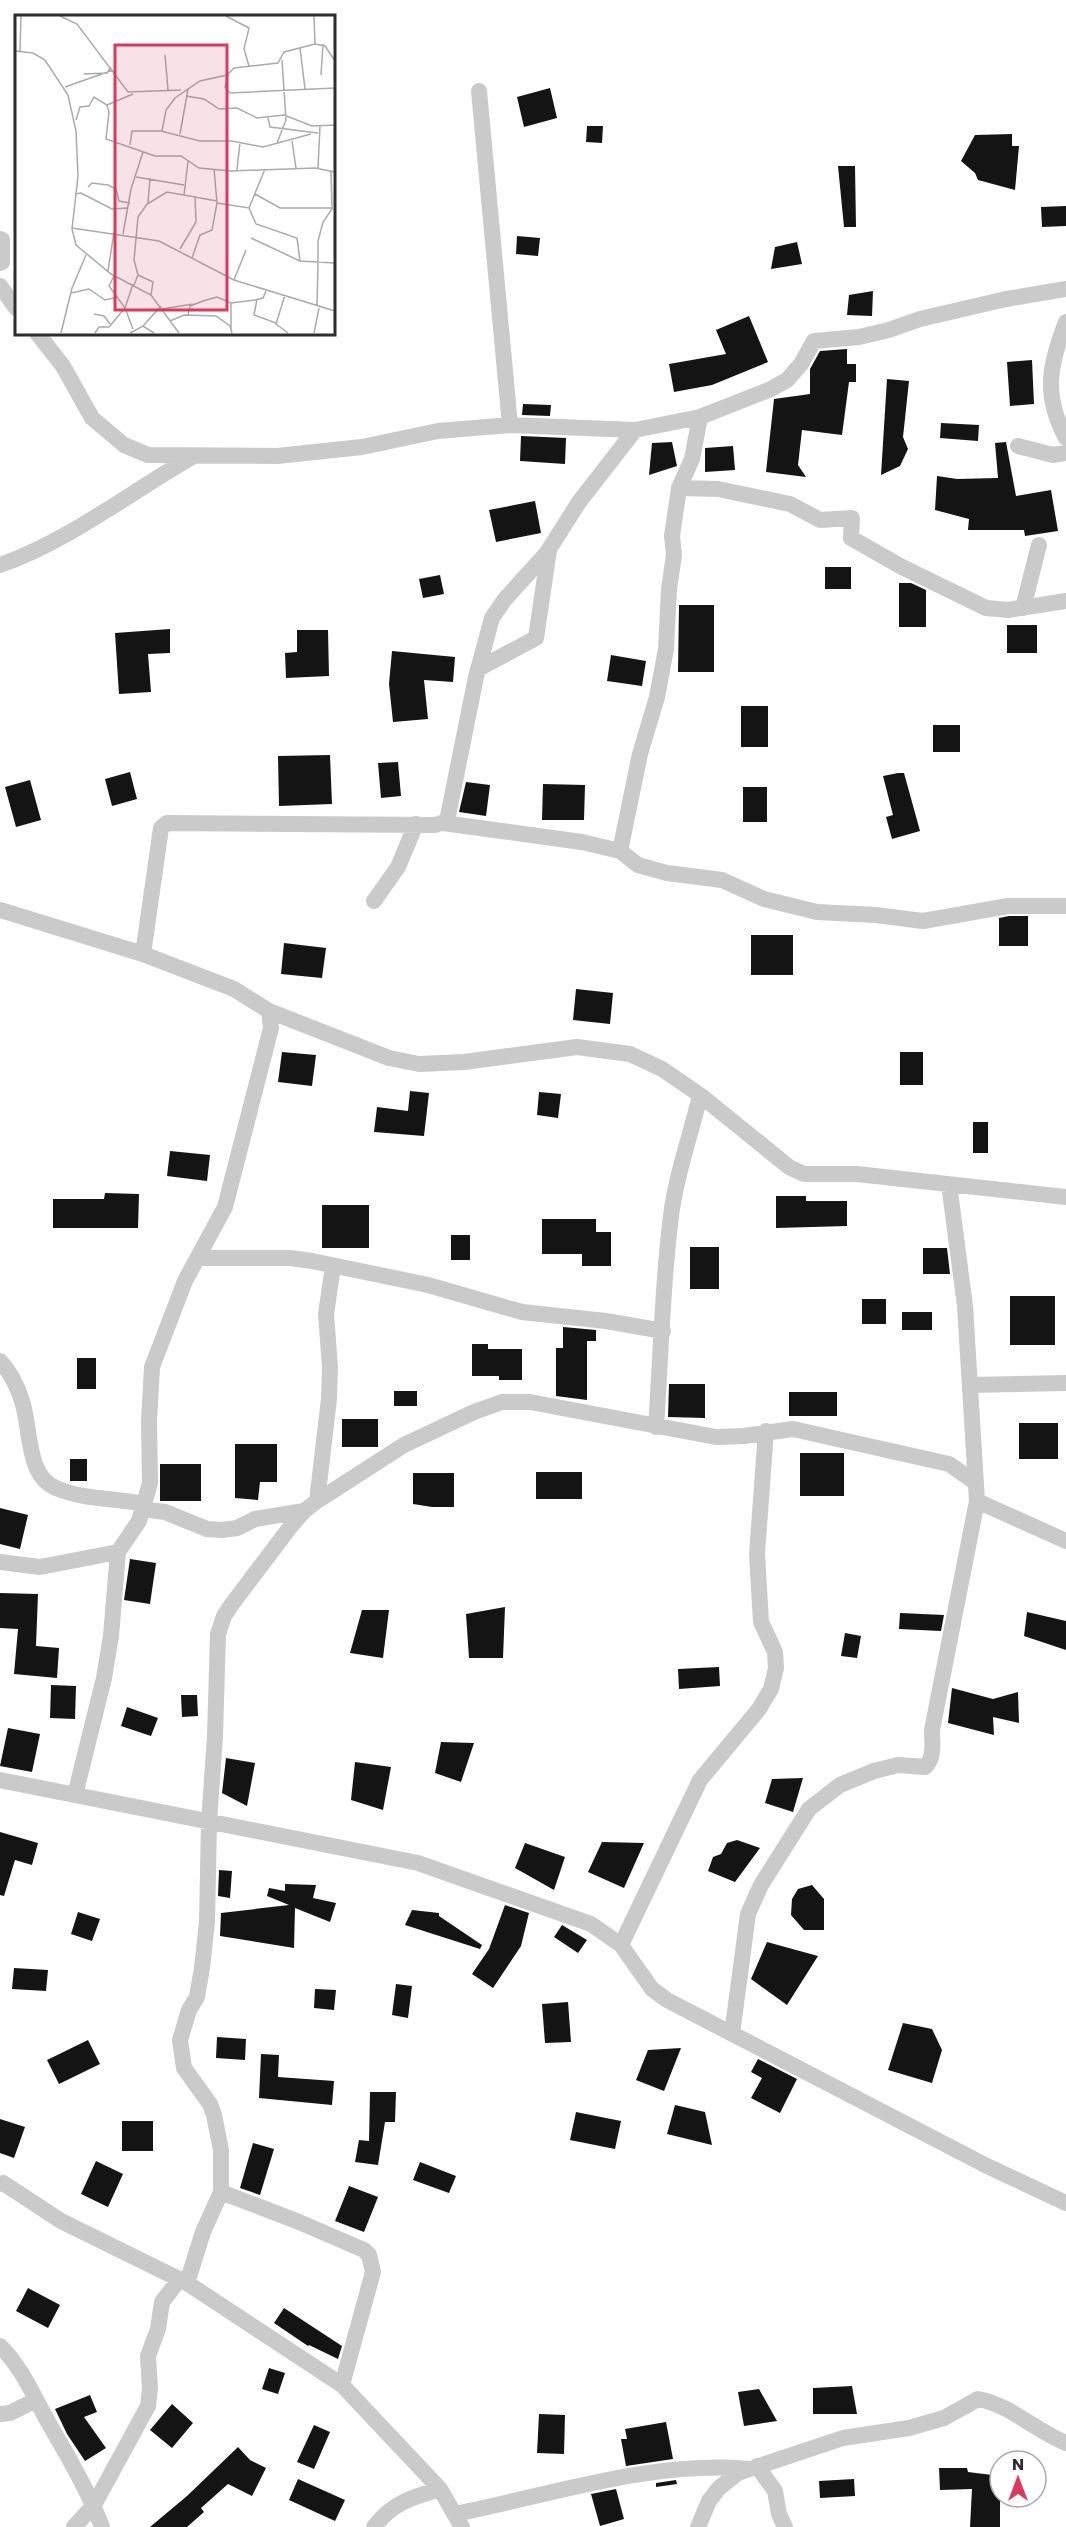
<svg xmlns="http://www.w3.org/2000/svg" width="1066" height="2527" viewBox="0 0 1066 2527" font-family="Poppins,sans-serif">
  <rect width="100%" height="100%" fill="#fff"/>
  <!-- building -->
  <path fill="#141414" d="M550,88l7,30 -33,9 -7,-30z
    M587,126h16l-1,17 -16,-1z
    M1012,134v12h7l-4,44 -37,-10 -3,-7 -14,-12 14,-26z
    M838,166h17l1,61h-12z
    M1066,206v20l-24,1 -1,-20z
    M517,236l23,2 -2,18 -22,-2z
    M797,242l5,22 -31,5 4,-22z
    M873,291l-1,25 -25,-1 2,-20z
    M749,316l19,46 -56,23 -38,7 -5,-28 57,-10 -10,-24z
    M847,349v15h9v18h-7l-7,53 -40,-5 -4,35 8,12 -40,-5 8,-73 36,-5v-25l10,-18z
    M1032,360l2,44 -24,2 -3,-44z
    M887,379l22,2 -6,56 5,12 -8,17 -19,9z
    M523,404l28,1 -1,11 -28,-1z
    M941,423l38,2 -1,16 -38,-3z
    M521,436l45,2 -1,26 -45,-3z
    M672,442l5,24 -28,9 3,-32z
    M1006,442l10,54 35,-6 7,41 -33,5 -1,-6h-56l1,-11 -34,-9 2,-34 20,3 41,-1 -3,-35z
    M733,446l2,24 -30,2v-24z
    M535,501l6,32 -45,9 -7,-32z
    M825,567h26v22h-26z
    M440,575l4,19 -21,4 -4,-19z
    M899,583h12l15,7v37h-27z
    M679,605h35v67h-36z
    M1007,625h30v28h-30z
    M170,629v24l-22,1 3,38 -32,2 -4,-61z
    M297,630h31l1,46 -43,2 -1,-25 12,-1z
    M392,651l63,6 -2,25 -29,-2 4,39 -35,3 -4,-38z
    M611,655l35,6 -4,25 -35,-5z
    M741,706h27v41h-27z
    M933,725h27v27h-27z
    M330,755l2,49 -53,2 -1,-50z
    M398,762l3,34 -20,2 -3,-35z
    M130,772l7,27 -25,7 -7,-27z
    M898,773h6l16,58 -28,8 -6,-22 7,-2 -10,-39z
    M30,780l11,40 -25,7 -11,-40z
    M466,782l24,3 -4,31 -27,-4z
    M543,784l42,1 -1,35h-42z
    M743,787h24v35h-24z
    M1009,916h19v30h-29v-28z
    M751,935h42v40h-42z
    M284,943l42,5 -4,30 -41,-4z
    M576,989l37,4 -3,31 -37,-4z
    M282,1052l34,3 -4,31 -34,-4z
    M900,1052h23v33h-23z
    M410,1091l19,2 -5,43 -50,-4 3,-25 31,4z
    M539,1092l22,2 -3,24 -21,-3z
    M973,1122h15v31h-15z
    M170,1151l40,4 -3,26 -40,-5z
    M105,1193l34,1 -1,34h-85v-29h51z
    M776,1196h30v5h41v25l-71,2z
    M322,1205h47v43h-47z
    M542,1219h54v13h15v34h-29v-12h-40z
    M451,1235h19v25h-19z
    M690,1247h29v42h-29z
    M923,1248h24l3,26h-27z
    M1010,1296h45v49h-45z
    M862,1299h24v25h-24z
    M902,1312h30v18h-30z
    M563,1327l33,3v11h-9v59l-31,-4v-48h7z
    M472,1344h16v5h34v31h-23v-4h-27z
    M77,1358h19v31h-19z
    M669,1384h36v34l-37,-1z
    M394,1391h23v15h-23z
    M789,1392h48v24h-48z
    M342,1419h36v28h-36z
    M1019,1423h39v36h-39z
    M235,1444h42v38h-17l-2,18 -23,-2z
    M800,1453h44v43h-44z
    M70,1459h17v22h-17z
    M160,1464h41v37h-41z
    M536,1472h46v27h-46z
    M413,1473h41v34h-22l-19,-3z
    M0,1508l28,7 -8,34 -20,-5z
    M130,1559l26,4 -6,41 -26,-4z
    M0,1593l38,1 -2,52 23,2 -2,30 -43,-4 4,-45 -18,-1z
    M505,1607l-2,51h-34l-3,-44z
    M362,1610h27l-6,48 -33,-5z
    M1027,1612l39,9v29l-42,-14z
    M900,1613l44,2 -3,16 -42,-2z
    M845,1633l16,3 -4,22 -16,-2z
    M719,1667l1,19 -41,3 -1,-20z
    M51,1685l25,1 -1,33 -25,-1z
    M952,1688l41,11 25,-7 1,31 -26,-6 1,18 -46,-12z
    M181,1695h16l1,21 -16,1z
    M127,1707l31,11 -7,18 -30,-10z
    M8,1728l32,6 -8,38 -32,-6z
    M441,1742l33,1 -13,39 -26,-9z
    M226,1758l29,5 -8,43 -25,-13z
    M355,1762l36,5 -8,43 -32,-10z
    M803,1778l-10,34 -28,-9 7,-24z
    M0,1832l38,11 -6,22 -17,-5 -11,36 -4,-1z
    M737,1840l23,8 -25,34 -27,-11 5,-14 8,-3 6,-11z
    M602,1842l42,1 -20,45 -36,-16z
    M525,1843l40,14 -11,33 -39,-22z
    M219,1870l13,1 -2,27 -12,-2z
    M285,1884l31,1 -3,13 23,5 -6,19 -35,-14 -1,40 -74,-12 1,-23 68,-8 -22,-9 2,-8 16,3z
    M812,1885l12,14v31h-20l-13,-15 1,-16 6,-10z
    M505,1905l24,8 -8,33 -28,42 -21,-14 17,-25z
    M412,1910l27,3v3l43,29 -2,4 -75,-24z
    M78,1912l22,7 -8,22 -21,-7z
    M562,1925l25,15 -9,13 -24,-16z
    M767,1942l51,14 -31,49 -36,-26z
    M14,1968l34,2 -2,21 -34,-2z
    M396,1984l16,2 -4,32 -16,-3z
    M315,1989l21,1 -2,20 -20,-2z
    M568,2002l3,40 -26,1 -3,-39z
    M903,2023l29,6 10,21 -10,33 -44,-13z
    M217,2037l29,2 -1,21 -29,-2z
    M88,2040l12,24 -41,20 -12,-24z
    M681,2048l-17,43 -28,-11 12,-30z
    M261,2054l18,1 -1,22 56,4 -2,24 -73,-7z
    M758,2059l39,20 -17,34 -29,-15 11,-20 -11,-6z
    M370,2092h26l-1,30h-10l-7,43 -23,-3 4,-22 10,1z
    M675,2105l30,7 7,33 -45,-11z
    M576,2112l45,9 -6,28 -45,-9z
    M0,2119l25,8 -11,31 -14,-5z
    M122,2121h31v30h-31z
    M253,2143l21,6 -14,46 -20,-7z
    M96,2161l27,13 -15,33 -27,-13z
    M420,2162l36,14 -7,17 -36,-13z
    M349,2186l29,11 -14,35 -29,-11z
    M28,2288l32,17 -12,23 -32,-17z
    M284,2308l58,38 -4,13 -29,-14 -1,1 -34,-23z
    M269,2368l16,5 -7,21 -16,-5z
    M852,2386l5,28h-44v-26z
    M759,2389l18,32 -33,5 -6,-34z
    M90,2395l7,17 -13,5 22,31 -21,13 -18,-27 -12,-25z
    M172,2404l21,19 -21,25 -22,-18z
    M539,2414l26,1 -1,39 -27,-1z
    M666,2422l7,37 -47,7 -5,-27h6l-2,-10z
    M314,2425l16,7 -16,37 -17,-7z
    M238,2447l12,13 16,8 -14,28 -24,-12 -27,24 3,4 -17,15h-37l37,-31z
    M939,2468h28l1,4 32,4v51h-30l2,-38 -32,1z
    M298,2479l47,21 -10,21 -46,-21z
    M854,2479l1,17 -35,2 -1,-17z
    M676,2480l1,4 -21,3v-4z
    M616,2489l8,30 -24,7 -9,-32z"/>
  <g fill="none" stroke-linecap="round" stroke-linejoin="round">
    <!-- minor -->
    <path stroke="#cacaca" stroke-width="16" d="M479,91l31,334
      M0,239l2,1v22l-2,1
      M0,286l16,22
      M1066,322c-17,44 -23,73 0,116
      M37,333l26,33 29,52 32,27 24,10 129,1 85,-9 76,-16 72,-6 125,5
      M1018,446l35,9 13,-2
      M679,488l39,1 72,15 30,16 32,-2 -1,20 51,29 84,41 22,2 58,-9
      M0,565c65,-22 131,-73 192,-108
      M1023,608l16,-63
      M478,669l58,-31 13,-88
      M443,823l139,19 38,9 18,14 29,8 55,7 42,19 53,13 59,3 47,6 85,-15h58
      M620,851l20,-97 17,-57 9,-48 3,-60 5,-34 -2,-19 7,-48 13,-29 8,-42
      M374,901l24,-34 18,-43
      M0,910l143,44 91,35 35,22 120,47 30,6 45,-2 113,-15 53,7 32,15 38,26 89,72 15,7h53l209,23
      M143,954l18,-126 6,-5 268,2 12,-4 29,-144 16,-59 13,-19 41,-45 33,-52 56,-72 65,-13 71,-28 16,-9 14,-16 13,-23 45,-4 30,-7 31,-11 86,-20 60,-10
      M198,1258h92l22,3 116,24 94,27 84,9 57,10
      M0,1361c11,12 17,24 22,40 9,27 4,75 34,87 28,12 59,10 88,16
      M970,1385l96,-2
      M656,1427c5,-70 6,-142 15,-211 5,-42 20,-81 29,-121
      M317,1501l12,-102 1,-32 -4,-53 7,-48
      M977,1501l89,40
      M142,1509l23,3 42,17 15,1 15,-2 18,-9 49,-8
      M0,1562l40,5 78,-15
      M0,1780l418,83 173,61 30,21 31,44 15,11 320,166 79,37
      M75,1795l29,-117 7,-42 7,-84 21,-31 11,-38 -1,-62 3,-54 33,-86 40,-74 46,-179 -2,-17
      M621,1945l79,-165 59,-71 12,-20 5,-21 -1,-16 -14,-30 -4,-68 9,-123
      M732,2034l16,-120 13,-29 48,-76 31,-24 34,-14 24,-6 27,2c10,-9 7,-24 7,-37l45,-229 -12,-195 -16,-122
      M0,2184l3,-1 58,38 126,62 155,102 98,104 22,38
      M221,2192l78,30 65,28 5,5 4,17 -31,113
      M187,2283l16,-51 18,-40v-42l-7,-35 -4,-11 -26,-36 -4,-28 9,-30 8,-13 5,-29 5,-46 2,-100 6,-86 3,-102 6,-18 8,-12 59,-78 13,-15 13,-10 87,-56 70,-33 28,-10h28l186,35 28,-1 49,-7 156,35 27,19
      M0,2346c21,20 33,49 47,74 20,35 41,70 55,107
      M0,2414l10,-1 26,-13
      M757,2466l18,25 4,23 6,13
      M454,2514c94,-18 198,-54 295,-45
      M74,2527l20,-22 54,-99 2,-18 -2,-32 10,-27 4,-27 17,-22
      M374,2527c18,-24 39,-30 66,-38
      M698,2527l11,-26 10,-13 19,-15 105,-35 66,-10 35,-10 34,-19c33,6 57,32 88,44"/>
  </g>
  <!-- overview -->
  <g transform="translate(15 15)">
    <rect width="320" height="320" fill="#fff"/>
    <path fill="none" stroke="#ababab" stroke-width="1.5" d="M45,1l17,8 51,68 53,-2M211,1l23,12 -5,21 5,17M299,1l1,28M285,33l5,41M0,36l18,2 12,7 23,35 8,36 2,45 -6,53 4,16 35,29 40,21 28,38M5,36l1,-35M150,40l3,35M69,59l23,-1 4,-6M213,60l-3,12 5,6 105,-5M306,60l2,-31M50,72l48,-17M171,81l18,3 15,10 18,-1 20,10 27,-3 28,11 23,-1M92,90l26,-11M253,103l2,9 48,6M61,105l4,-13 9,-1 5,-9 13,8 2,7 -3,27 49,17h26l18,12 32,3 84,-3 20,4M146,116l39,10h32l31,6 48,-13M165,119l8,-45M277,126l4,27M262,128l9,-23 -4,-60M115,130l2,-14h30l4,-21 9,-12 25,-17 27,-6 7,-7 44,-5 6,-11 31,-8 10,2 10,15M303,153l2,-42M222,155l3,-28M121,162l48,8M73,172l4,-4 16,2 8,4 3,12 11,2M60,179l6,-1 31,16 15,-1M240,179l25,14h52M169,180l4,-34M133,188l2,-25M202,188l32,5 16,-39M234,193l7,16 41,14 3,23 35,2M57,213l87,13 75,39 101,31M108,219l8,-45 12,-37M236,223l49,23M165,234l16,-27 -1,-26M177,243l8,-23 12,-5 5,-27 -3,-34M303,248v-22l5,-19 9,-13 -1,-38M93,256l6,-39M123,260l15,7 -2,13M99,261l-5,10 16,22 8,21M219,265l12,-30M119,270l4,-10 -4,-15 4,-43 9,-13 20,-12 50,9M56,278l18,-4 16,11 13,-3M270,280l-9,29 12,9M242,284l-3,16 22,8M216,288v26M302,291l1,-43M147,294l31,-5M79,299l10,2 6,8M173,300l2,-9 13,-5 14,-4 14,6 24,-3 8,-2 3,-7M155,306l14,-6 32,1 14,10 2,7M128,311l18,-20M46,318l11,-45 14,-33M80,318l4,-6h10l16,-19 8,-24M115,318l13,-7 11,7M299,318l5,-25"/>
    <path fill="#da3a5d" fill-opacity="0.15" stroke="#da3a5d" stroke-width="3" d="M100,30h112v265h-112z"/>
    <rect width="320" height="320" fill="none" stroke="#2d2d2d" stroke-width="3"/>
  </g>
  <!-- north arrow -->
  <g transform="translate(1018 2479)"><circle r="28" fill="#ffffff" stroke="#ababab" stroke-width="1.5"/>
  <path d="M0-4.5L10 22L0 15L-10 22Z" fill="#da3a5d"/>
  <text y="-9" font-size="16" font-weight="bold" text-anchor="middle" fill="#2d2d2d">N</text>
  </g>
</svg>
